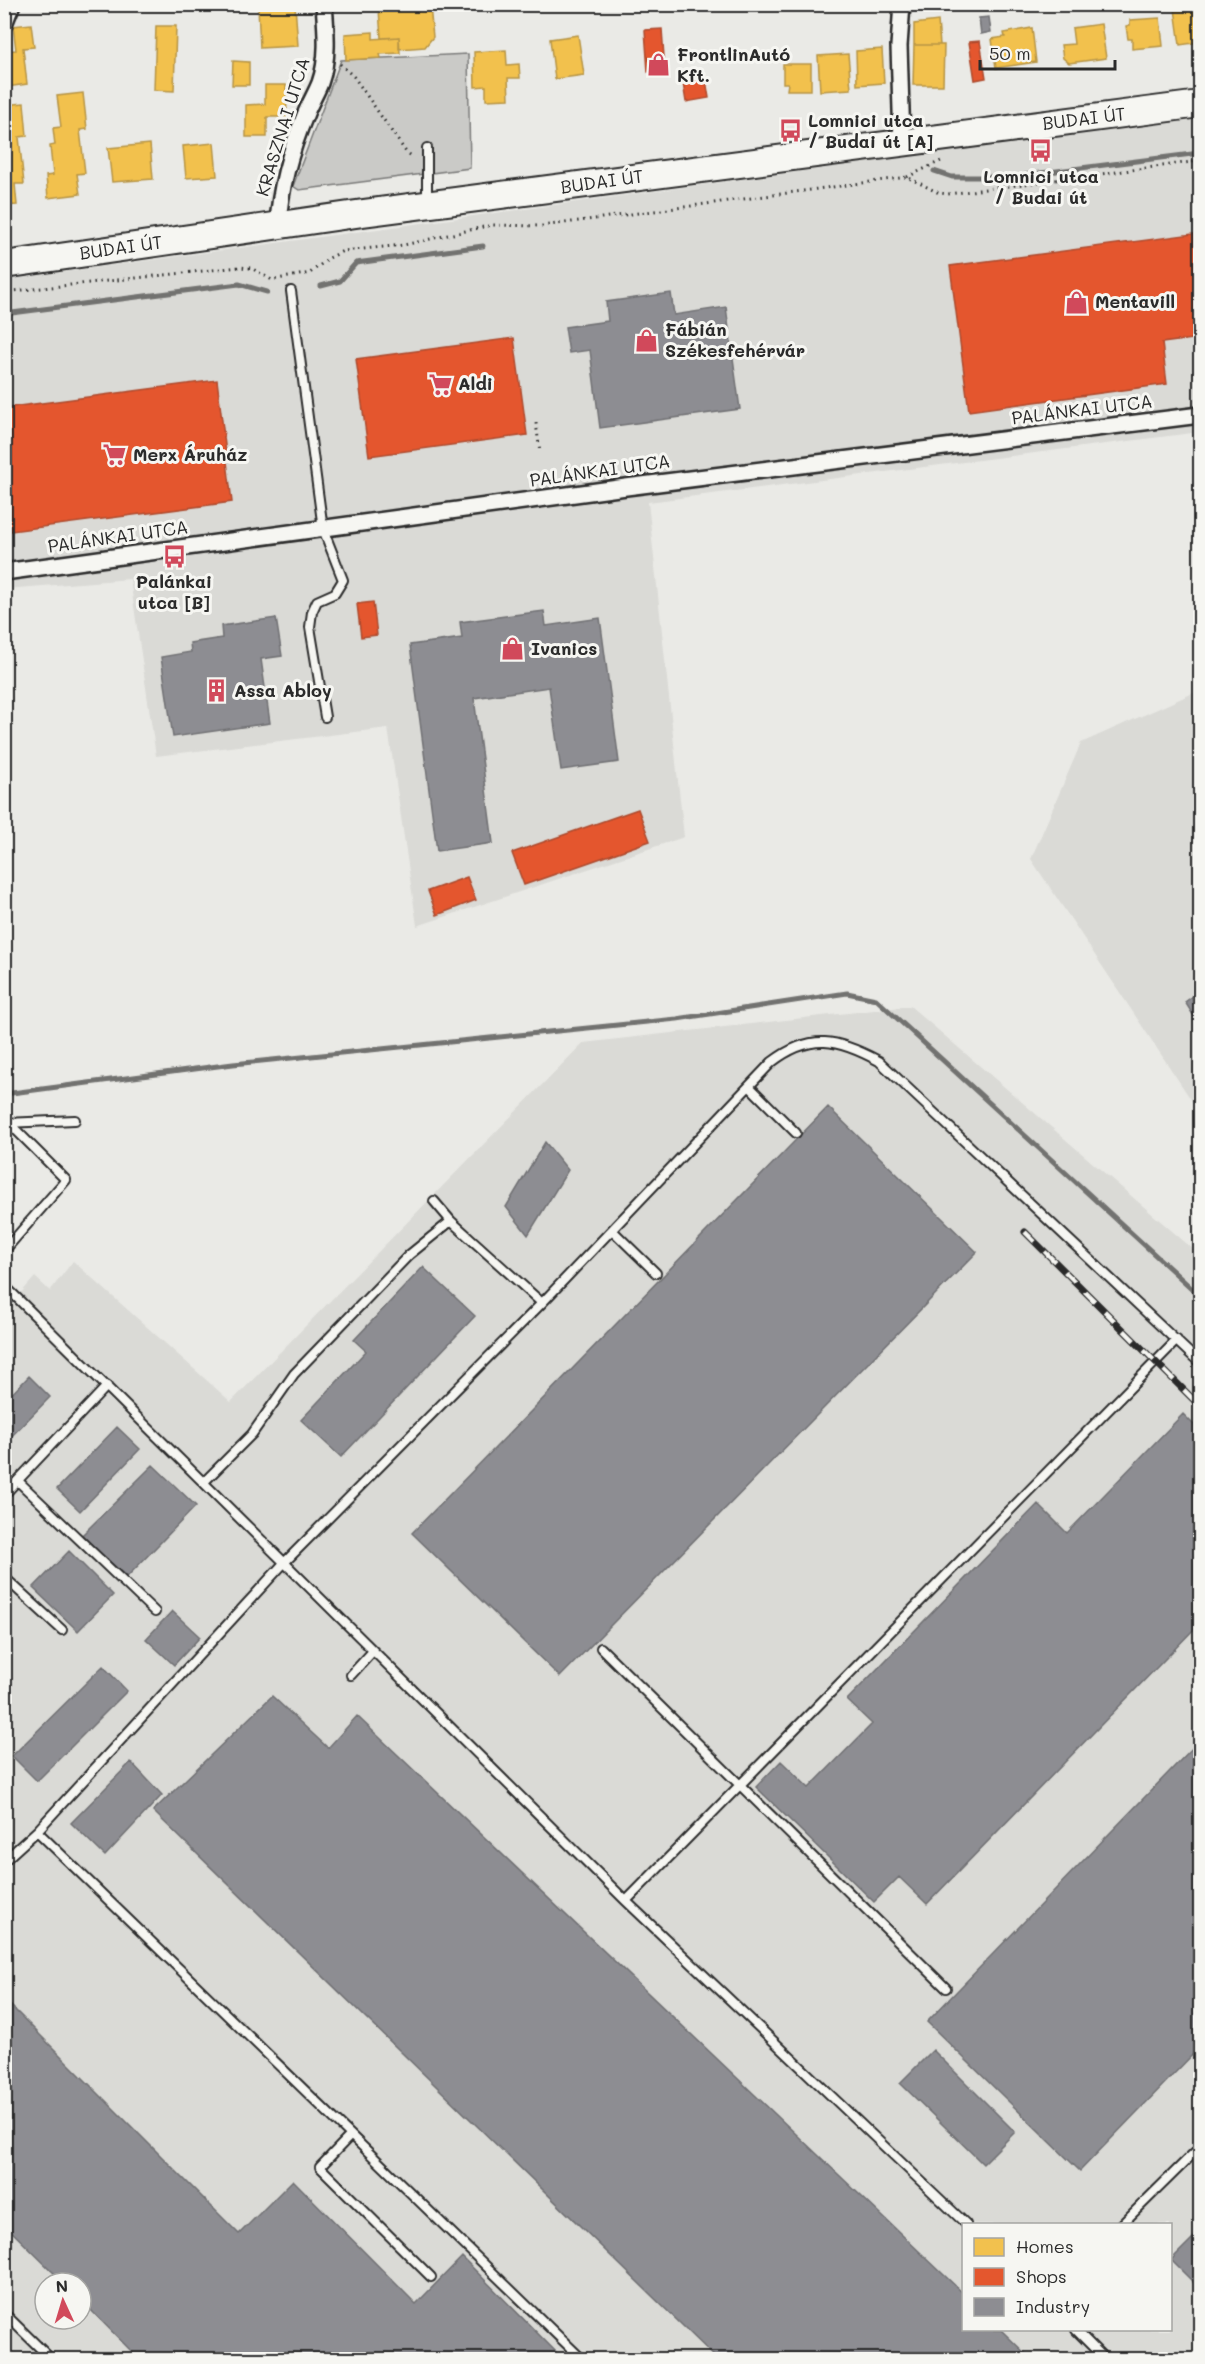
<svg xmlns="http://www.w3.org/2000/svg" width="1205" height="2364" viewBox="0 0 1205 2364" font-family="Mali,sans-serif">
  <rect width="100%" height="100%" fill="#eaeae6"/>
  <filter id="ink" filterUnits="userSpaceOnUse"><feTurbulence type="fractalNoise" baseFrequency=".0167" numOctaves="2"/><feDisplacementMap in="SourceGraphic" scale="12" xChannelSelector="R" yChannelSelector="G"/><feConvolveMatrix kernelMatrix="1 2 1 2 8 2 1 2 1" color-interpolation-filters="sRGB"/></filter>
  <g filter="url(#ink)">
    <!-- built -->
    <path fill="#dadad6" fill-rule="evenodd" d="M1200,117v315l-552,70 36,335 -267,89 -29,-198 -232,28 -26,-177 -125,10 -1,-309z
      M1200,690v423l-169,-254 50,-116z
      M910,1006l290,249v1104l-1195,1 -1,-1048 31,-35 15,14 23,-30 158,141 352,-359zM964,2224h206v106h-206zM45,2283h36v36h-36z"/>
    <!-- green -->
    <path fill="#cacac7" stroke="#7a7a79" stroke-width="1.5" d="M468,54l2,114 -171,22 -6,-4 48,-126z"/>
    <!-- homes -->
    <path fill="#f2c14e" stroke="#b69444" stroke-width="1.5" d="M295,5l3,41 -38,2 -2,-41z
      M430,6l3,31 -8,10 -26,2v-12l-18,1 -2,-29z
      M1198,7l2,35 -20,3 -5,-36z
      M1160,18l3,28 -31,3v-10h-4l-2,-13 4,-1v-5z
      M938,21l2,24h-26v-21z
      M31,24l3,23 -11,1 4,36 -20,3 -3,-36 12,-1 -3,-24z
      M1101,24l5,34 -37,5 -6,-5 -2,-13 13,-1 -2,-16z
      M156,26h20l-2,65 -20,-1z
      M1032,28l4,34 -40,6 -4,-29 13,-2 -1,-4z
      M373,32v7l26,-2 1,16 -20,1 1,4 -35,2 -1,-26z
      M578,35l6,40 -29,4 -5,-40z
      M914,45h30l-1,40h-30z
      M882,49l2,34 -27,2 -1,-34z
      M506,50l1,15 12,-1 1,14h-12l1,21 -23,1v-14l-11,1 -1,-35z
      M848,54l3,35 -31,2 -2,-35z
      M233,61l16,1v23h-17z
      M783,64h28v26h-24l1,-7h-5z
      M265,85h21l1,32h-20v20h-21v-32l19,-1z
      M83,93l4,36 -7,1 5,43 -8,1 3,20 -32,4 -2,-22 7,-1 -3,-29 5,-1 -2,-17 8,-1 -4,-31z
      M24,103l3,33 -8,1 5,47h-9l2,21 -13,1v-101z
      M214,143l3,33 -31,2 -3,-32z
      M150,144l3,35 -41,3 -4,-34z"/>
    <!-- shops -->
    <path fill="#e4572e" stroke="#ac4a2d" stroke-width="1.5" d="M662,29l3,42 -17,1 -3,-42z
      M980,41l6,37 -11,2 -6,-38z
      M705,74l4,24 -23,4 -4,-25z
      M1200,233v105l-38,5 5,41 -198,27 -19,-145z
      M514,338l13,97 -158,21 -13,-97z
      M217,380l15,122 -228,30v-124z
      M373,602l4,33 -16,2 -4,-33z
      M638,809l12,32 -126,44 -12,-32z
      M467,877l9,23 -39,15 -9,-24z"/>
    <!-- industry -->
    <path fill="#8d8d92" stroke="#707073" stroke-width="1.5" d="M989,17l2,15 -10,2 -2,-16z
      M671,293l3,22 52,-8 14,102 -140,19 -10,-78 -21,3 -4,-26 43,-6 -2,-19z
      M544,611l2,15 54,-8 19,144 -58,8 -12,-83 -75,11 19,145 -56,8 -27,-206 52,-7 -2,-16z
      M276,618l6,38 -21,3 9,64 -97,14 -12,-80 30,-5 -1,-9 32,-5 -1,-12z
      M1200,991v35l-15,-24z
      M828,1107l149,145 -417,425 -148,-144z
      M545,1142l23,28 -40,65 -22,-28z
      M423,1267l52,49 -134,141 -40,-37 65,-69 -12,-11z
      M29,1376l21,21 -46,47v-42z
      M1183,1414l17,17v192l-273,281 -28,-27 -25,25 -118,-115 25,-26 28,27 63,-64 -25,-24 191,-196 29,29z
      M117,1427l23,22 -60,62 -23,-22z
      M153,1465l43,41 -69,71 -46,-41z
      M69,1551l44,44 -35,36 -45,-43z
      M172,1611l28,26 -26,28 -28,-26z
      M103,1666l24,25 -90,90 -25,-25z
      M272,1696l56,52 29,-32 607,578v36h37l31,30h-314l-565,-549z
      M1200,1740v307l-120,124 -153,-149z
      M131,1762l31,33 -57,61 -34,-33z
      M4,1999l235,235 54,-54 123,124 46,-47 102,103h-424l-59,-60v-17h-17l-60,-59z
      M933,2050l82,82 -32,32 -83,-81z
      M1200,2231v58l-29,-29z"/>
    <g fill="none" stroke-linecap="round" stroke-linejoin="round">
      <!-- stream -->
      <path stroke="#727270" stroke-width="5" d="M934,171l18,6h59
        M1025,175l175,-22
        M321,286l19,-5 16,-18 127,-17
        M4,314l235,-30 28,8
        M4,1094l229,-30 444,-45 170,-26 29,6 324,297"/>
      <defs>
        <path id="service" d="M427,148v53
          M291,291l32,238 20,51 -8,13 -18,8 -5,11 -2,15 15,90
          M749,1086l47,47
          M6,1123l69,-3
          M434,1201l17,20 91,82
          M612,1230l44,43
          M4,1251l62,-71 -57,-57
          M4,1285l622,616 340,323
          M18,1481l137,131
          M204,1482l48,-48 42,-60 115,-119 42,-34
          M4,1495l103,-109
          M4,1577l58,53
          M601,1648l345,340
          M351,1675l22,-24
          M37,1831l546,529
          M4,1861l33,-30 247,-268 258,-260 230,-241c39,-30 66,-23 107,-1l321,302
          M626,1901l551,-561
          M351,2135l-31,32 111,110
          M1122,2224l78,-77
          M4,2313l48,47
          M1076,2330l30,30"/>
        <path id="minor" d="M902,4l-3,42 3,96
          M4,24l8,-20
          M278,225c2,-39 13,-76 28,-112 4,-10 10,-20 14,-30 9,-25 6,-53 4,-79
          M4,572l622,-85 574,-72"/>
        <path id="primary" d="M4,265l359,-52 837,-109"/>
      </defs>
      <!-- service casing -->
      <use href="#service" stroke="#2b2b2b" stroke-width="12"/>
      <!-- minor casing -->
      <use href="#minor" stroke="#2b2b2b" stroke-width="20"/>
      <!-- primary casing -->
      <use href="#primary" stroke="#2b2b2b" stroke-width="30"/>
      <!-- path -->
      <path stroke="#2b2b2b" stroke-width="3" stroke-dasharray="1.5 4.5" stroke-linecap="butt" d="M340,64l14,13 52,75 7,5
        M907,177l34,-16
        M4,292l236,-25 11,1 21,12 38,-7 19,-15 14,-7 61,-6 88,-20 50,1 365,-49 32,16 9,1 252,-33
        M536,423l4,29"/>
      <!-- service -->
      <use href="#service" stroke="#f6f6f2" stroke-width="8"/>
      <!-- minor -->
      <use href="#minor" stroke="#f6f6f2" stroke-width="15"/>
      <!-- primary -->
      <use href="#primary" stroke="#f6f6f2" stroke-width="26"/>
      <defs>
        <path id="rail" d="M1025,1232l175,174"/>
      </defs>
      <!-- rail casing -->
      <use href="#rail" stroke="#2b2b2b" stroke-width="7"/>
      <!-- rail -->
      <use href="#rail" stroke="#f6f6f2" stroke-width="4.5" stroke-dasharray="14" stroke-linecap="butt"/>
    </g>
  </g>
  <!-- icons -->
  <defs>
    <symbol id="shop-bare" viewBox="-9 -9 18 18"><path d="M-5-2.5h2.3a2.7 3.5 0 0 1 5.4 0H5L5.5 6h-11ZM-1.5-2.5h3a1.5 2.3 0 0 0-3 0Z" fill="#d1495b" stroke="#f6f6f2" stroke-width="2.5" paint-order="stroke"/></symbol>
    <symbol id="bus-bare" viewBox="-9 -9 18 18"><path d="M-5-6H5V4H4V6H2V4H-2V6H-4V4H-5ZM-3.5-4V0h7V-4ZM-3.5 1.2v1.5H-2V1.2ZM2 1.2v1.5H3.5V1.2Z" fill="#d1495b" stroke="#f6f6f2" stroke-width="2.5" paint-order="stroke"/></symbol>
    <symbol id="supermarket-bare" viewBox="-9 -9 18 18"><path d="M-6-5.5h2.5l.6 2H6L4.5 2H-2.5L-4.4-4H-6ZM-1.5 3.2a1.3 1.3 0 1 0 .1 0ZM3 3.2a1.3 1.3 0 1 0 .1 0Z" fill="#d1495b" stroke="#f6f6f2" stroke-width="2.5" paint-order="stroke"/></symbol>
    <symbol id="building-bare" viewBox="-9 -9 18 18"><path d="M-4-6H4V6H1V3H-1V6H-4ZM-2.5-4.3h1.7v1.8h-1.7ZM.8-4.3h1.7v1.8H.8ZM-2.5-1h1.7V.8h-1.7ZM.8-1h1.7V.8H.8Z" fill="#d1495b" stroke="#f6f6f2" stroke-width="2.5" paint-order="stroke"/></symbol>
  </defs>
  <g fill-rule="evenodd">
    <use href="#shop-bare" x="642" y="48" width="33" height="33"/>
    <use href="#bus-bare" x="774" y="114" width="33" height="33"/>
    <use href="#bus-bare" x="1024" y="134" width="33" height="33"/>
    <use href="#shop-bare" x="1060" y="286" width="33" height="33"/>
    <use href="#shop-bare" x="630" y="324" width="33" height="33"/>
    <use href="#supermarket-bare" x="424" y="368" width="33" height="33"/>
    <use href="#supermarket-bare" x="98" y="438" width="33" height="33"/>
    <use href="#bus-bare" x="158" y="540" width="33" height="33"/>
    <use href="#shop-bare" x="496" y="632" width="33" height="33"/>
    <use href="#building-bare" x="200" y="674" width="33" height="33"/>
  </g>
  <g text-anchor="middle" stroke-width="6" stroke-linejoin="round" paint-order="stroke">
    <!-- poi labels -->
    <g font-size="18" font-weight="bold" fill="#2b2b2b" stroke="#f6f6f2" text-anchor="start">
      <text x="677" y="61">FrontlinAutó<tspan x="677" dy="21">Kft.</tspan></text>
      <text x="808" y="127">Lomnici utca<tspan x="808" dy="21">/ Budai út [A]</tspan></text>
      <text x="1041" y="183" text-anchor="middle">Lomnici utca<tspan x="1041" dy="21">/ Budai út</tspan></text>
      <text x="1095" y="308">Mentavill</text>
      <text x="665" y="336">Fábián<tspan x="665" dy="21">Székesfehérvár</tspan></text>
      <text x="458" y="390">Aldi</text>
      <text x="133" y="461">Merx Áruház</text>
      <text x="174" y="588" text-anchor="middle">Palánkai<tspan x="174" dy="21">utca [B]</tspan></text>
      <text x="531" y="655">Ivanics</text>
      <text x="234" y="697">Assa Abloy</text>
    </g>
    <!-- street labels -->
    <g font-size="18" fill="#2b2b2b" stroke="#f6f6f2">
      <text transform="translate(1084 119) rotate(-7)" y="6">BUDAI ÚT</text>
      <text transform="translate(283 127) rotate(-73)" y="6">KRASZNAI UTCA</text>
      <text transform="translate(602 182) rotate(-8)" y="6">BUDAI ÚT</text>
      <text transform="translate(121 248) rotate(-8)" y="6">BUDAI ÚT</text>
      <text transform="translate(1082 410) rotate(-7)" y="6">PALÁNKAI UTCA</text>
      <text transform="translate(600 471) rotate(-8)" y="6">PALÁNKAI UTCA</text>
      <text transform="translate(118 537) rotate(-8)" y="6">PALÁNKAI UTCA</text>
    </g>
  </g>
  <!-- margin -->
  <rect width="1205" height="2364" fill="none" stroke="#f6f6f2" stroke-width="24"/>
  <rect x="12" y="12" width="1181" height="2340" fill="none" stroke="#2b2b2b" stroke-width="2" filter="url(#ink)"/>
  <!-- legend -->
  <rect x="962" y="2223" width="210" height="108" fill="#f6f6f2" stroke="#a5a5a2" stroke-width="1.5"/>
  <rect x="974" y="2238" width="30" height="18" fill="#f2c14e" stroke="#a5a5a2" stroke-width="1.5"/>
  <text x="1016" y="2253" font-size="18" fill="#2b2b2b">Homes</text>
  <rect x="974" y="2268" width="30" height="18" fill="#e4572e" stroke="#a5a5a2" stroke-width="1.5"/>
  <text x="1016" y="2283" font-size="18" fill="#2b2b2b">Shops</text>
  <rect x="974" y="2298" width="30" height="18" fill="#8d8d92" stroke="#a5a5a2" stroke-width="1.5"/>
  <text x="1016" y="2313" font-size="18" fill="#2b2b2b">Industry</text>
  <!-- north arrow -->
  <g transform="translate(63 2301) rotate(356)"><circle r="28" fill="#f6f6f2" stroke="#a5a5a2" stroke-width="1.5"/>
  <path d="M0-4.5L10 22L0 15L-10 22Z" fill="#d1495b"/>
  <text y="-9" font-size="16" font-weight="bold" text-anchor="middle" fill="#2b2b2b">N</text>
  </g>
  <!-- scale -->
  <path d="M980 60v9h135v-9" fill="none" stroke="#2b2b2b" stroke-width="3"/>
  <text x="989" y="60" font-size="18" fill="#2b2b2b" stroke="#f6f6f2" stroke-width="4.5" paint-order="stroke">50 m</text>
</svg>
